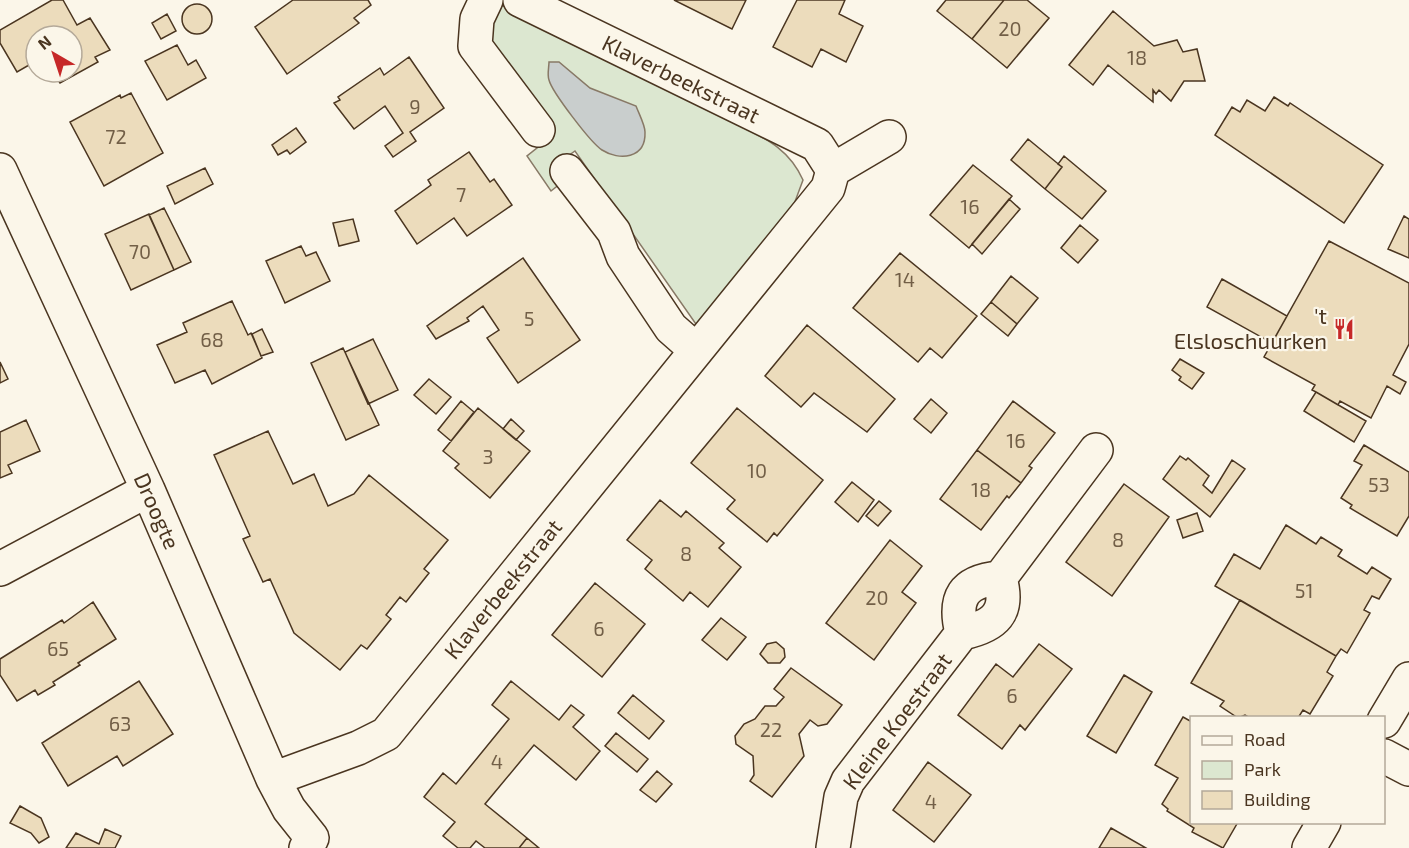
<svg xmlns="http://www.w3.org/2000/svg" width="1409" height="848" viewBox="0 0 1409 848" font-family="'Exo 2',sans-serif">
  <rect width="100%" height="100%" fill="#fbf6e9"/>
  <!-- green -->
  <path fill="#dce7d0" stroke="#887966" stroke-width="1.5" d="M499,5l14,4 228,117c28,14 49,25 62,54l-10,27 -95,120 -123,-176 -24,17 10,15 -10,8 -24,-35 25,-20 -62,-88 -5,-31z"/>
  <!-- water -->
  <path fill="#c9cecd" stroke="#887966" stroke-width="1.5" d="M549,62h10l31,26 46,18c3,8 9,19 9,26 1,27 -26,29 -43,18 -11,-7 -50,-58 -53,-70 -2,-5 0,-13 0,-18z"/>
  <!-- building -->
  <path fill="#ecdcbc" stroke="#4a3520" stroke-width="1.5" d="M52,0h11l14,25 13,-7 20,32 -15,7 3,5 -38,21 -7,-11h19v-36h-36v25l-19,11 -17,-29v-13z
    M293,0h75l3,5 -17,13 5,5 -72,51 -32,-47z
    M674,0h72l-14,29z
    M797,0h48l-6,14 24,12 -17,36 -25,-13 -9,18 -39,-20z
    M946,0h58l-32,39 -35,-28z
    M1004,0h23l22,18 -42,50 -35,-29z
    M182 19a15 15 0 1 1 30 0a15 15 0 1 1-30 0Z
    M1113,11l41,35 23,-6 6,12 14,-3 8,32h-21l-13,20 -12,-11 -3,4 -3,-4v12l-45,-37 -15,20 -24,-20z
    M167,14l9,17 -15,8 -9,-16z
    M177,45l11,20 8,-5 10,18 -39,22 -22,-39z
    M409,57l35,51 -34,24 6,9 -23,16 -8,-11 18,-13 -18,-27 -31,23 -20,-26 6,-3 -2,-3 42,-29 4,7z
    M131,93l32,60 -59,33 -34,-64 50,-27 1,3z
    M1274,97l14,9 2,-3 93,62 -39,58 -129,-88 17,-28 8,5 7,-12 18,11z
    M296,128l10,14 -16,12 -3,-4 -9,5 -6,-10z
    M1028,139l34,28 -17,22 -34,-29z
    M469,152l21,30 4,-3 18,26 -45,31 -13,-18 -37,26 -22,-33 36,-26 -3,-5z
    M1064,156l42,35 -24,28 -37,-30 17,-22 -4,-3z
    M973,165l39,31 -43,52 -39,-33z
    M205,168l8,16 -38,20 -8,-18z
    M1009,199l11,10 -38,45 -10,-10z
    M164,208l27,54 -17,8 -25,-55z
    M149,214l25,56 -43,20 -26,-56z
    M1404,216l5,3v39l-21,-9z
    M353,219l6,22 -20,5 -6,-23z
    M1080,225l18,15 -20,23 -17,-15z
    M1329,241l80,42v61l-16,31 13,7 -6,12 -13,-8 -16,32 -31,-17 -2,4 -22,-13 -4,-2 3,-5 -51,-28z
    M301,246l5,10 10,-4 14,29 -45,22 -19,-42z
    M900,253l77,63 -35,42 -12,-10 -12,14 -65,-54z
    M523,258l57,82 -62,43 -31,-45 12,-8 -16,-24 -16,12 2,3 -33,18 -9,-13z
    M1011,276l27,22 -21,26 -26,-22z
    M1222,279l65,37 -15,27 -65,-36z
    M232,301l16,34 3,-2 11,25 -50,26 -7,-14 -30,13 -18,-38 30,-13 -4,-9z
    M991,302l26,22 -9,12 -27,-22z
    M807,325l88,74 -28,33 -53,-39 -13,14 -36,-31z
    M262,329l11,23 -12,4 -9,-22z
    M373,339l25,51 -30,14 -23,-52z
    M343,348l36,77 -33,15 -35,-77z
    M1180,359l24,14 -12,16 -13,-9 2,-3 -9,-7z
    M0,362l8,17 -8,4z
    M429,379l22,18 -15,17 -22,-19z
    M1316,392l50,29 -12,21 -50,-31z
    M931,399l16,14 -16,20 -17,-14z
    M461,401l13,11 -23,29 -13,-11z
    M1013,401l42,32 -26,33 3,2 -11,15 -44,-33z
    M478,408l52,43 -40,47 -35,-30 4,-4 -16,-13z
    M737,408l86,72 -46,56 -3,-3 -7,9 -40,-33 8,-9 -44,-37z
    M511,419l13,12 -8,9 -13,-11z
    M26,420l14,31 -32,14 4,8 -12,5v-46z
    M268,431l25,53 21,-10 14,32 26,-12 15,-19 79,65 -24,29 5,4 -23,29 -6,-5 -14,18 5,4 -24,30 -6,-4 -21,25 -46,-37 -24,-54 -7,3 -20,-43 7,-3 -36,-81z
    M1364,445l45,27v44l-12,20 -47,-28 2,-3 -11,-7 21,-33 -8,-4z
    M977,450l44,33 -12,15 -2,-2 -26,34 -41,-31z
    M1180,456l6,4 2,-2 21,18 -6,9 9,8 20,-33 13,9 -35,48 -47,-38z
    M852,482l22,18 -16,22 -23,-20z
    M1124,484l45,33 -57,79 -46,-34z
    M660,500l21,17 5,-6 38,32 -5,5 22,19 -33,40 -18,-15 -7,9 -38,-32 7,-9 -25,-20z
    M879,501l12,10 -13,15 -12,-10z
    M1197,513l6,18 -20,7 -6,-18z
    M1286,525l30,19 5,-7 21,13 -4,6 29,18 5,-7 19,12 -12,20 -7,-3 -8,14 6,3 -23,40 -6,-4 -5,7 -121,-70 19,-32 26,15z
    M890,540l32,26 -20,26 14,11 -42,57 -48,-37z
    M595,583l50,41 -43,53 -50,-42z
    M1240,600l96,56 -9,16 6,4 -23,38 -7,-4 -5,8h-48l-5,-3 -7,3 -18,-12 4,-5 -33,-18z
    M93,602l23,37 -38,24 2,2 -27,17 2,3 -17,10 -3,-5 -18,11 -17,-26v-16l62,-39 2,3z
    M721,618l25,19 -19,23 -25,-20z
    M776,642l8,7 1,8 -5,6h-12l-8,-9 7,-10z
    M1039,644l33,25 -47,61 -5,-5 -18,24 -44,-34 38,-51 17,13z
    M791,668l51,37 -15,19 -9,2 -8,-6 -11,14 5,22 -32,41 -22,-16 4,-6 -1,-19 -17,-12 -1,-8 9,-12 11,-5 10,-13h11l8,-9 -10,-8z
    M1124,675l28,17 -36,61 -29,-17z
    M139,681l34,53 -50,32 -6,-10 -49,30 -26,-43z
    M511,681l48,39 12,-15 13,10 -11,12 27,24 -24,29 -42,-35 -49,59 42,34 -8,10h-34l-9,-7 -6,7h-12l-15,-12 12,-14 -31,-25 19,-24 13,11 53,-65 -17,-14z
    M633,695l31,26 -15,18 -31,-26z
    M1183,717l9,5v100h46l-15,26 -31,-16 2,-4 -27,-17 1,-2 -6,-5 16,-26 -23,-13z
    M616,733l32,26 -11,13 -32,-26z
    M928,762l43,33 -37,47 -41,-32z
    M657,771l15,13 -16,18 -16,-12z
    M20,806l21,12 8,19 -10,6 -8,-10 -21,-10z
    M1111,828l35,20h-47z
    M105,829l16,7 -6,12h-49l10,-15 23,11z
    M527,838l12,10h-20z"/>
  <g fill="none" stroke-linecap="round" stroke-linejoin="round">
    <defs>
      <path id="street" d="M486,0l-9,19 -2,27 63,84
        M0,170l148,320 125,289 16,30 23,29 -6,10
        M833,170l56,-33
        M567,171l47,61 9,24 48,72 25,22
        M0,569l148,-79
        M962,633c-9,-35 1,-52 38,-55l96,-128
        M1384,756l25,13
        M273,779l85,-31 28,-14 442,-546 5,-18 -16,-25 -297,-145
        M833,848l8,-51 7,-16 114,-148c33,-7 48,-20 38,-55"/>
      <path id="secondary" d="M1384,721l25,-42
        M1309,848l15,-26"/>
    </defs>
    <!-- street casing -->
    <use href="#street" stroke="#4a3520" stroke-width="36"/>
    <!-- secondary casing -->
    <use href="#secondary" stroke="#4a3520" stroke-width="36"/>
    <!-- street -->
    <use href="#street" stroke="#fbf6e9" stroke-width="33"/>
    <!-- secondary -->
    <use href="#secondary" stroke="#fbf6e9" stroke-width="33"/>
  </g>
  <!-- icons -->
  <defs>
    <symbol id="restaurant-bare" viewBox="-9 -9 18 18"><path d="M-5-6h1v4h1v-4h1v4h1v-4h1v5L-1.5 .5V6h-2V.5L-5-1ZM5-6V6H3V1.5H1.5Q1.5-4 5-6Z" fill="#c62828" stroke="#fbf6e9" stroke-width="2.5" paint-order="stroke"/></symbol>
  </defs>
  <g fill-rule="evenodd">
    <use href="#restaurant-bare" x="1329" y="314" width="30" height="30"/>
  </g>
  <g text-anchor="middle" stroke-width="4.5" stroke-linejoin="round" paint-order="stroke">
    <!-- number labels -->
    <g font-size="20" fill="#725f47">
      <text x="1010" y="36">20</text>
      <text x="1137" y="65">18</text>
      <text x="415" y="114">9</text>
      <text x="116" y="144">72</text>
      <text x="461" y="202">7</text>
      <text x="970" y="214">16</text>
      <text x="140" y="259">70</text>
      <text x="905" y="287">14</text>
      <text x="529" y="326">5</text>
      <text x="212" y="347">68</text>
      <text x="1016" y="448">16</text>
      <text x="488" y="464">3</text>
      <text x="757" y="478">10</text>
      <text x="1379" y="492">53</text>
      <text x="981" y="497">18</text>
      <text x="1118" y="547">8</text>
      <text x="686" y="561">8</text>
      <text x="1304" y="598">51</text>
      <text x="877" y="605">20</text>
      <text x="599" y="636">6</text>
      <text x="58" y="656">65</text>
      <text x="1012" y="703">6</text>
      <text x="120" y="731">63</text>
      <text x="771" y="737">22</text>
      <text x="497" y="769">4</text>
      <text x="931" y="809">4</text>
    </g>
    <!-- street labels -->
    <g font-size="22" fill="#4a3520" stroke="#fbf6e9">
      <text transform="translate(681 79) rotate(26)" y="8">Klaverbeekstraat</text>
      <text transform="translate(157 511) rotate(66)" y="8">Droogte</text>
      <text transform="translate(503 589) rotate(-51)" y="8">Klaverbeekstraat</text>
      <text transform="translate(897 721) rotate(-53)" y="8">Kleine Koestraat</text>
    </g>
    <!-- poi labels -->
    <g font-size="22" fill="#4a3520" stroke="#fbf6e9" text-anchor="end">
      <text x="1327" y="324">'t<tspan x="1327" dy="25">Elsloschuurken</tspan></text>
    </g>
  </g>
  <!-- legend -->
  <rect x="1190" y="716" width="195" height="108" fill="#fbf6e9" stroke="#b4a999" stroke-width="1.5"/>
  <rect x="1202" y="736" width="30" height="9" fill="#fbf6e9" stroke="#b4a999" stroke-width="1.5"/>
  <text x="1244" y="746" font-size="18" fill="#4a3520">Road</text>
  <rect x="1202" y="761" width="30" height="18" fill="#dce7d0" stroke="#b4a999" stroke-width="1.5"/>
  <text x="1244" y="776" font-size="18" fill="#4a3520">Park</text>
  <rect x="1202" y="791" width="30" height="18" fill="#ecdcbc" stroke="#b4a999" stroke-width="1.5"/>
  <text x="1244" y="806" font-size="18" fill="#4a3520">Building</text>
  <!-- north arrow -->
  <g transform="translate(54 54) rotate(321)"><circle r="28" fill="#fbf6e9" stroke="#b4a999" stroke-width="1.5"/>
  <path d="M0-4.5L10 22L0 15L-10 22Z" fill="#c62828"/>
  <text y="-9" font-size="16" font-weight="bold" text-anchor="middle" fill="#4a3520">N</text>
  </g>
</svg>
